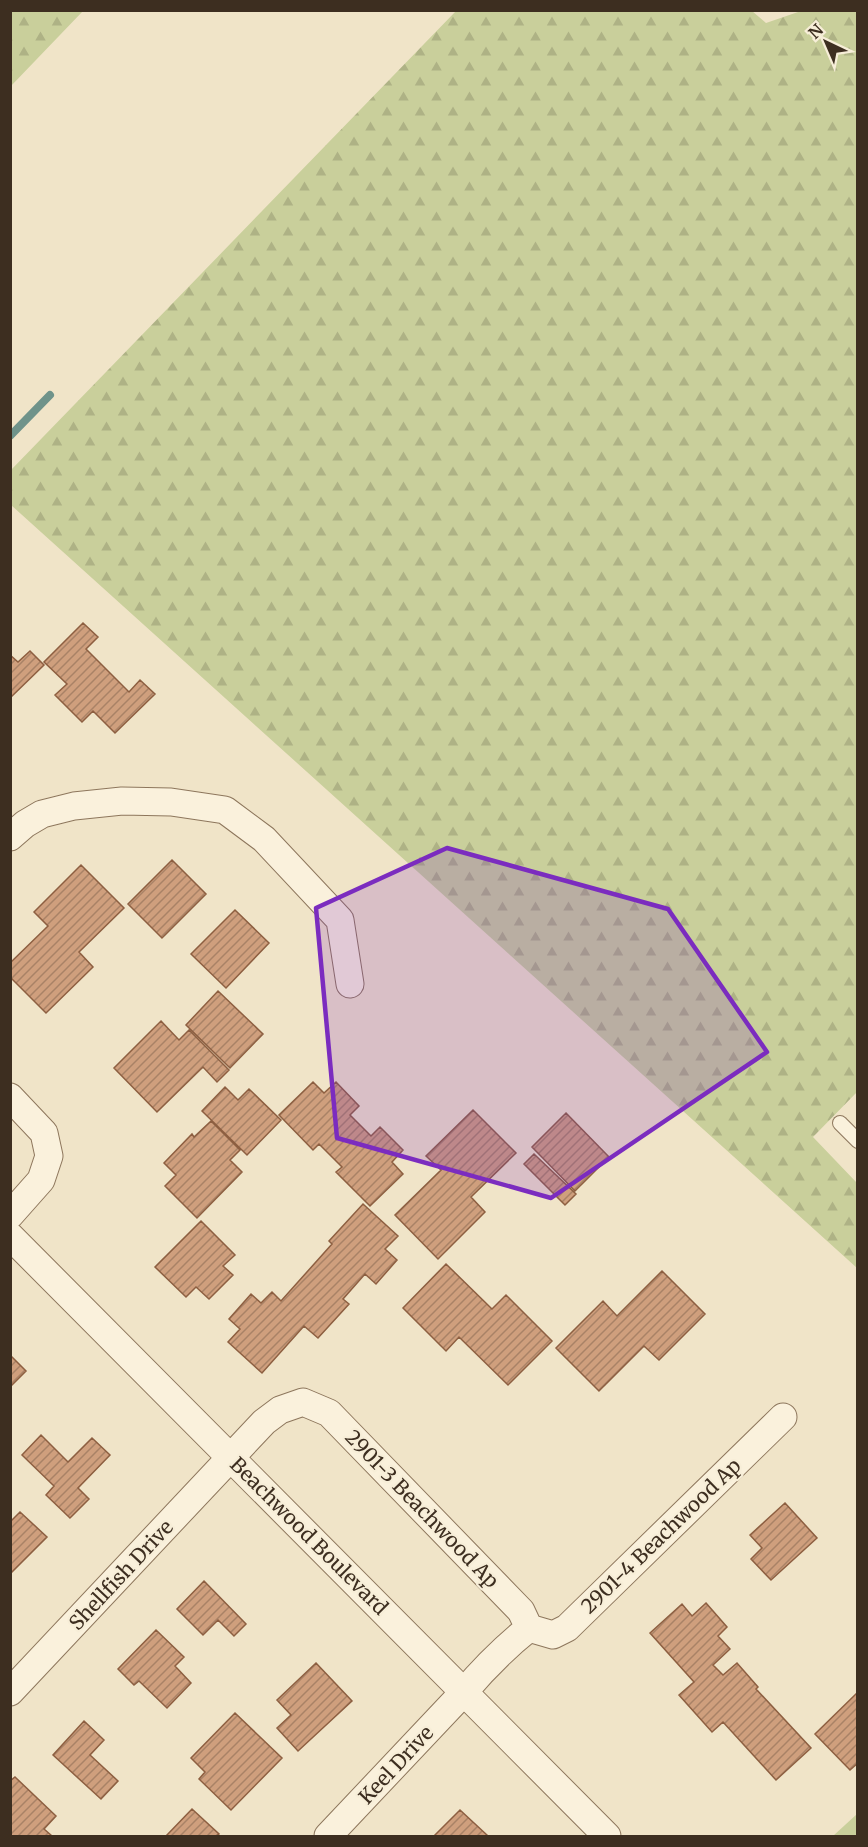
<svg xmlns="http://www.w3.org/2000/svg" width="868" height="1847" viewBox="0 0 868 1847" font-family="Merriweather,serif">
  <defs>
    <pattern id="forest-firs" width="22" height="20" patternUnits="userSpaceOnUse" patternTransform="scale(1.5)"><rect width="22" height="20" fill="#c9cf9b"/><path d="M5 1l3.5 6h-7zM16 11l3.5 6h-7z" fill="#aeb285"/></pattern>
    <pattern id="building-hatch" width="6" height="6" patternUnits="userSpaceOnUse" patternTransform="scale(1.5)"><rect width="6" height="6" fill="#cf9f7d"/><path d="M-1 1l2-2M0 6l6-6M5 7l2-2" fill="none" stroke="#a98266"/></pattern>
  </defs>
  <rect width="100%" height="100%" fill="#f0e4c8"/>
  <!-- green -->
  <path fill="#c9cf9b" d="M857,1814v22h-24z"/>
  <!-- forest -->
  <path fill="url(#forest-firs)" d="M11,10l72,1 -72,75 -1,-75z
    M752,11l14,12 35,-12h56l1,1080 -45,46 44,46v85l-846,-763v-35l445,-459z"/>
  <g fill="none" stroke-linecap="round" stroke-linejoin="round">
    <!-- stream -->
    <path stroke="#6f938a" stroke-width="8" d="M10,436l40,-41"/>
  </g>
  <!-- building -->
  <path fill="url(#building-hatch)" stroke="#8d5f41" stroke-width="1.5" d="M83,623l15,14 -12,12 43,43 11,-12 15,14 -40,39 -22,-22 -11,11 -27,-27 12,-11 -23,-22z
    M30,651l14,14 -34,33v-43l8,7z
    M172,860l34,34 -44,44 -34,-34z
    M81,865l43,43 -45,44 14,15 -47,46 -36,-36v-14l38,-37 -14,-14z
    M235,910l34,33 -43,45 -35,-34z
    M218,991l45,43 -33,34 -44,-43z
    M161,1021l18,19 10,-10 40,40 -12,12 -14,-15 -46,45 -43,-44z
    M313,1082l11,11 12,-11 23,24 -9,9 21,21 9,-9 23,23 -11,12 11,12 -33,32 -34,-34 6,-5 -23,-23 -6,6 -34,-35z
    M225,1087l13,13 11,-11 32,31 -34,35 -45,-44z
    M473,1110l43,43 -45,44 14,15 -47,47 -43,-44 46,-45 -15,-14z
    M566,1113l43,44 -34,34 -43,-44z
    M211,1121l29,29 -10,10 12,12 -45,46 -32,-32 11,-11 -12,-12 28,-29 2,3z
    M534,1154l42,40 -11,11 -41,-41z
    M363,1204l35,32 -13,13 12,11 -21,24 -11,-10 -22,25 6,5 -31,34 -14,-12 -42,47 -34,-31 12,-13 -11,-10 22,-25 10,9 11,-11 9,9 51,-57 -3,-3z
    M201,1221l34,34 -12,11 10,9 -24,24 -13,-12 -10,10 -31,-30z
    M446,1264l46,45 14,-14 46,46 -44,44 -49,-48 -13,14 -43,-43z
    M662,1271l43,43 -46,46 -15,-14 -45,45 -43,-43 47,-47 14,15z
    M10,1355l16,16 -16,16z
    M41,1435l27,27 24,-24 18,17 -32,33 11,11 -19,19 -24,-23 8,-9 -32,-31z
    M785,1503l32,35 -46,42 -20,-21 11,-11 -12,-13z
    M20,1512l27,25 -37,37v-52z
    M204,1581l42,43 -12,12 -16,-16 -15,15 -26,-26z
    M706,1603l21,24 -9,9 12,13 -17,16 10,10 14,-12 21,24 -2,2 55,59 -35,32 -53,-58 -11,10 -33,-37 15,-13 -44,-49 32,-29 10,12z
    M156,1630l28,27 -9,9 16,17 -24,25 -28,-27 -5,4 -16,-16z
    M316,1663l36,38 -54,50 -21,-23 14,-13 -14,-15z
    M858,1692v71l-8,7 -35,-36z
    M235,1713l47,45 -51,52 -32,-31 6,-7 -14,-14z
    M84,1721l20,19 -14,15 28,26 -17,18 -48,-44z
    M15,1777l41,39 -12,13 8,7h-42v-55z
    M192,1809l27,25 -3,2h-50z
    M460,1810l28,26h-54z"/>
  <g fill="none" stroke-linecap="round" stroke-linejoin="round">
    <defs>
      <path id="lane" d="M840,1123l18,18"/>
      <path id="street" d="M10,837l15,-13 17,-10 32,-8 48,-5 49,1 54,8 39,29 76,81 10,64
        M10,1097l34,36 5,23 -8,24 -31,35
        M10,1236l597,600
        M529,1628l24,7 14,-7 216,-211
        M10,1692l254,-270 16,-12 23,-8 26,11 192,198 8,17
        M328,1836l135,-143c21,-25 41,-45 66,-65"/>
    </defs>
    <!-- lane casing -->
    <use href="#lane" stroke="#8d765c" stroke-width="16"/>
    <!-- street casing -->
    <use href="#street" stroke="#8d765c" stroke-width="29"/>
    <!-- lane -->
    <use href="#lane" stroke="#faf1dc" stroke-width="14"/>
    <!-- street -->
    <use href="#street" stroke="#faf1dc" stroke-width="27"/>
  </g>
  <!-- marked area -->
  <path fill="#7b2cbf" fill-opacity="0.2" stroke="#7b2cbf" stroke-width="4.5" stroke-linejoin="round" d="M447,848l221,61 99,143 -216,146 -214,-60 -21,-230z"/>
  <g text-anchor="middle" stroke-width="4.5" stroke-linejoin="round" paint-order="stroke">
    <!-- street labels -->
    <g font-size="20" fill="#3d2e20" stroke="#f7eed8">
      <text transform="translate(422 1509) rotate(46)" y="7">2901-3 Beachwood Ap</text>
      <text transform="translate(309 1536) rotate(45)" y="7">Beachwood Boulevard</text>
      <text transform="translate(661 1536) rotate(-44)" y="7">2901-4 Beachwood Ap</text>
      <text transform="translate(121 1575) rotate(-47)" y="7">Shellfish Drive</text>
      <text transform="translate(396 1765) rotate(-47)" y="7">Keel Drive</text>
    </g>
  </g>
  <!-- border -->
  <rect width="868" height="1847" fill="none" stroke="#3d2e20" stroke-width="24"/>
  <!-- north arrow -->
  <g transform="translate(826 42) rotate(316)" stroke="#f7eed8" stroke-width="4.5" paint-order="stroke">
  <path d="M0-4.5L10 22L0 15L-10 22Z" fill="#3d2e20"/>
  <text y="-9" font-size="16" font-weight="bold" text-anchor="middle" fill="#3d2e20">N</text>
  </g>
</svg>
